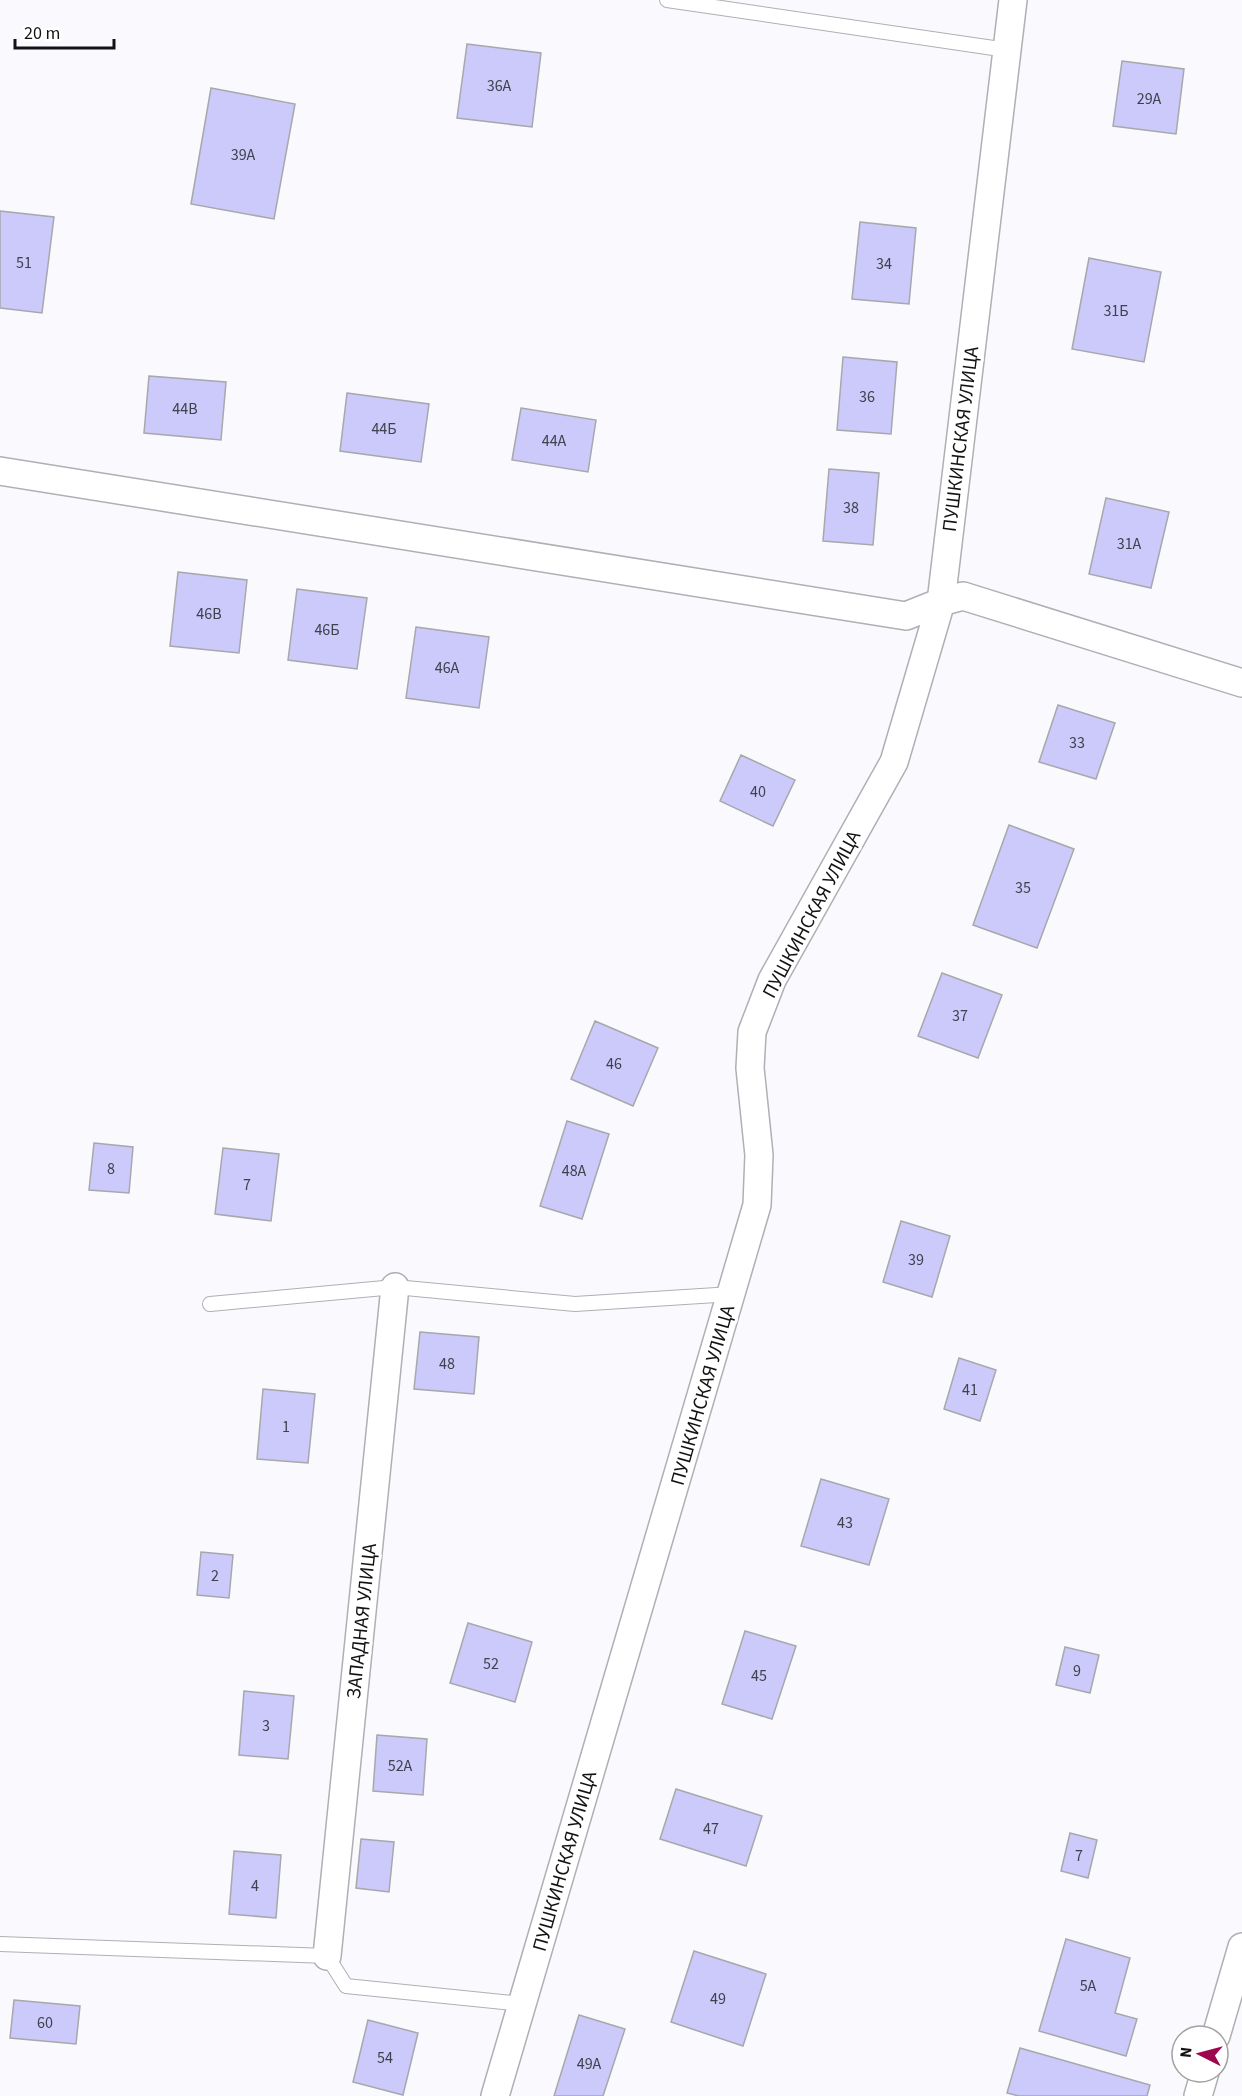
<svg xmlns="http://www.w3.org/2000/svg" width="1242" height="2096" viewBox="0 0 1242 2096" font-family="'Source Sans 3',sans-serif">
  <rect width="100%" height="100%" fill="#fafafe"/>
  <!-- building -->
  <path fill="#cbcafa" stroke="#a7a7ac" stroke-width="1.5" d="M467,44l74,9 -9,74 -75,-9z
    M1122,61l62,8 -8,65 -63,-8z
    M211,88l84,16 -21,115 -83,-15z
    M0,211l54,6 -12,96 -42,-5z
    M860,222l56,6 -7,76 -57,-5z
    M1089,258l72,14 -17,90 -72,-13z
    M843,357l54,5 -6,72 -54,-4z
    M149,376l77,6 -5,58 -77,-7z
    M347,393l82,11 -8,58 -81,-11z
    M521,408l75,12 -8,52 -76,-12z
    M829,469l50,4 -6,72 -50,-4z
    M1106,498l63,14 -18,76 -62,-14z
    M178,572l69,8 -8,73 -69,-7z
    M297,589l70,9 -10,71 -69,-9z
    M416,627l73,10 -10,71 -73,-10z
    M1058,705l57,18 -19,56 -57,-17z
    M741,755l54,25 -22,46 -53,-25z
    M1009,825l65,24 -37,99 -64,-23z
    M942,973l60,22 -24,63 -60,-22z
    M595,1021l63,27 -25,58 -62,-27z
    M567,1121l42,13 -27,85 -42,-13z
    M94,1143l39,4 -4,46 -40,-3z
    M223,1148l56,6 -8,67 -56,-7z
    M901,1221l49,15 -18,61 -49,-15z
    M420,1332l59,5 -5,57 -60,-5z
    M959,1358l37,12 -16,51 -36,-12z
    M263,1389l52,5 -7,69 -51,-4z
    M821,1479l68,20 -20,66 -68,-19z
    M201,1552l32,3 -4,43 -32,-3z
    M468,1623l64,19 -17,60 -65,-19z
    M745,1631l51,15 -24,73 -50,-15z
    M1065,1647l34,8 -9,38 -34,-8z
    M244,1691l50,5 -6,63 -49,-4z
    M377,1735l50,4 -4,56 -50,-4z
    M676,1789l86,27 -16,50 -86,-27z
    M1070,1833l27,7 -9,38 -27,-7z
    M361,1839l33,3 -5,50 -33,-4z
    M234,1851l47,4 -5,63 -47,-4z
    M1066,1939l64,19 -15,55 22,6 -11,37 -87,-25z
    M694,1951l72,23 -23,72 -72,-24z
    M14,2000l66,6 -4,38 -66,-6z
    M579,2015l46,14 -22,67h-49z
    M368,2020l50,13 -15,62 -50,-13z
    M1020,2048l130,37 -3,11h-128l-12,-3z"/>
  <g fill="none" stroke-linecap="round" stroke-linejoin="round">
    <defs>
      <path id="service" d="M667,0l340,50
        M210,1304l185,-17 180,17 157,-10
        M0,1944l327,12 19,30 176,18"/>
      <path id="minor" d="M0,471l906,145 35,-14 22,-6 279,87
        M327,1956l68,-669
        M1216,2036l26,-89
        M495,2096l262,-891 2,-50 -9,-87 2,-36 20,-52 122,-218 47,-160 72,-602
        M1198,2096l7,-24"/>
    </defs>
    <!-- service casing -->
    <use href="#service" stroke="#afafb4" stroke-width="16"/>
    <!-- minor casing -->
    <use href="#minor" stroke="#afafb4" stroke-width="30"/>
    <!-- service -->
    <use href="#service" stroke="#fff" stroke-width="14"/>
    <!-- minor -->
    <use href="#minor" stroke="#fff" stroke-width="27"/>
  </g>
  <g text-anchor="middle" stroke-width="6" stroke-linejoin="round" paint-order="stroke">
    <!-- number labels -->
    <g font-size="16" fill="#41414e">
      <text x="499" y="91">36А</text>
      <text x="1149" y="104">29А</text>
      <text x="243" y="160">39А</text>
      <text x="24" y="268">51</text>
      <text x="884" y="269">34</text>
      <text x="1116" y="316">31Б</text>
      <text x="867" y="402">36</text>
      <text x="185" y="414">44В</text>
      <text x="384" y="434">44Б</text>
      <text x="554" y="446">44А</text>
      <text x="851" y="513">38</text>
      <text x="1129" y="549">31А</text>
      <text x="209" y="619">46В</text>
      <text x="327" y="635">46Б</text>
      <text x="447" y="673">46А</text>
      <text x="1077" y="748">33</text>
      <text x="758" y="797">40</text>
      <text x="1023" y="893">35</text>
      <text x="960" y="1021">37</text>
      <text x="614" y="1069">46</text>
      <text x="111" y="1174">8</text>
      <text x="574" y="1176">48А</text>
      <text x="247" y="1190">7</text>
      <text x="916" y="1265">39</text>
      <text x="447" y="1369">48</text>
      <text x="970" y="1395">41</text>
      <text x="286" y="1432">1</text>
      <text x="845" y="1528">43</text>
      <text x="215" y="1581">2</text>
      <text x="491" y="1669">52</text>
      <text x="1077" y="1676">9</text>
      <text x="759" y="1681">45</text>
      <text x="266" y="1731">3</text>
      <text x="400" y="1771">52А</text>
      <text x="711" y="1834">47</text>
      <text x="1079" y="1861">7</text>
      <text x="255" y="1891">4</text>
      <text x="1088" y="1991">5А</text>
      <text x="718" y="2004">49</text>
      <text x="45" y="2028">60</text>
      <text x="385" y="2063">54</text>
      <text x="589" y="2069">49А</text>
    </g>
    <!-- street labels -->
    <g font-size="20" fill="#131314" stroke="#fff">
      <text transform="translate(960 439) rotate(-83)" y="7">ПУШКИНСКАЯ УЛИЦА</text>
      <text transform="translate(811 914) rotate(-62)" y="7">ПУШКИНСКАЯ УЛИЦА</text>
      <text transform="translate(702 1395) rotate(-74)" y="7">ПУШКИНСКАЯ УЛИЦА</text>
      <text transform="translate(361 1621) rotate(-84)" y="7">ЗАПАДНАЯ УЛИЦА</text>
      <text transform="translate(564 1861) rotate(-74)" y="7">ПУШКИНСКАЯ УЛИЦА</text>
    </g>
  </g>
  <!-- north arrow -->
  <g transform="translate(1200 2054) rotate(276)"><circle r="28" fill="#ffffff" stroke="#a1a1a1" stroke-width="1.5"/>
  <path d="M0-4.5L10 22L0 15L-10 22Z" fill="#9e064e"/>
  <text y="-9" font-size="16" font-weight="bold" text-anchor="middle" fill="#131314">N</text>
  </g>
  <!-- scale -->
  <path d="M15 39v9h99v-9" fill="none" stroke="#131314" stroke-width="3"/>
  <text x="24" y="39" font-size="18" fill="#131314" stroke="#ffffff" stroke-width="4.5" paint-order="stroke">20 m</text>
</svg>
